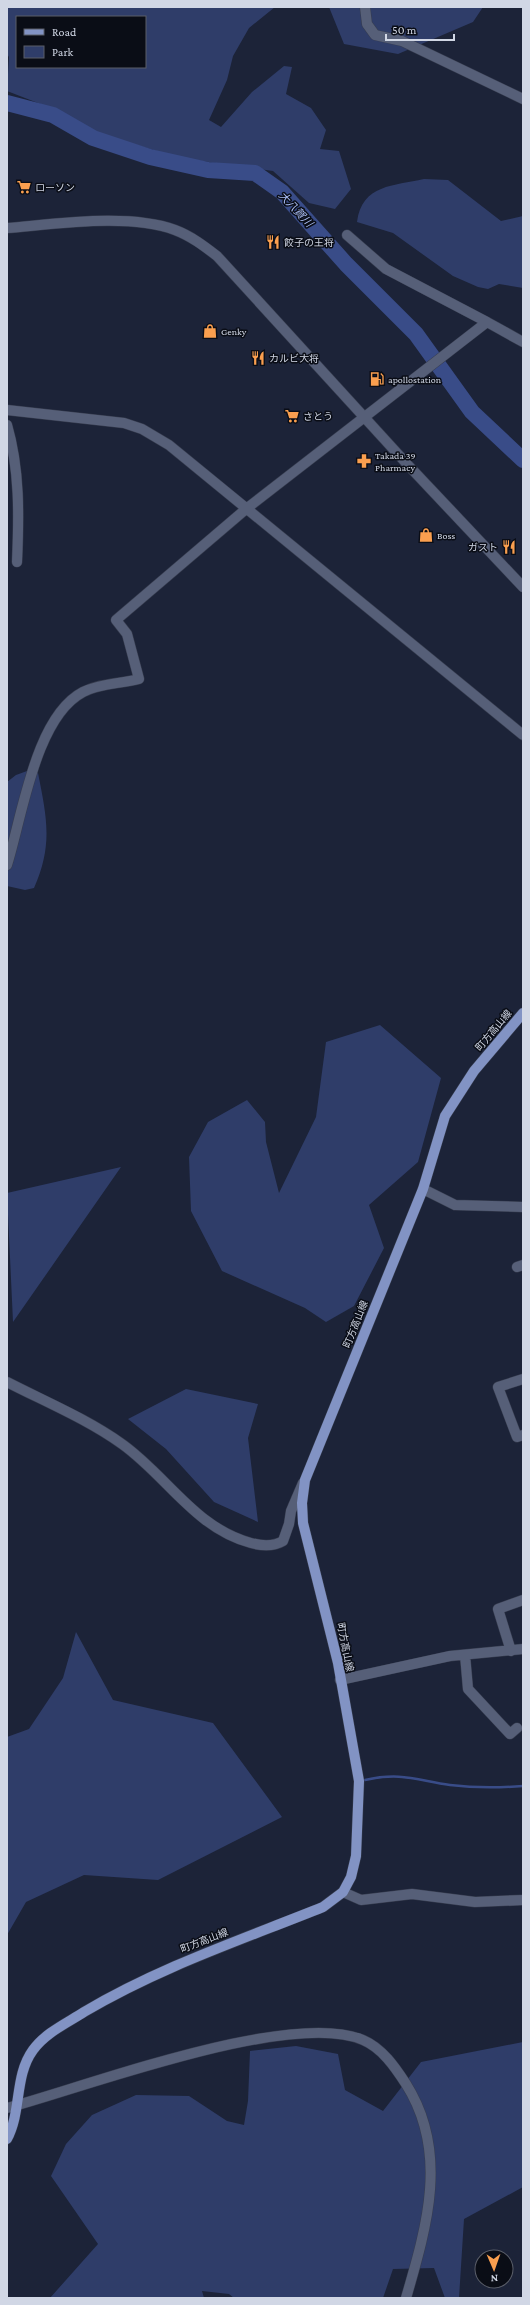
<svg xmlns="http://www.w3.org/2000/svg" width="530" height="2305" viewBox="0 0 530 2305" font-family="'Crimson Pro','Noto Sans JP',serif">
  <rect width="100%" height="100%" fill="#1c2338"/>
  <!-- green -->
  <path fill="#2f3d69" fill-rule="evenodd" d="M7,7h268l-26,21 -16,28 -6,24 -18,40 12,7 31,-35 32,-26 8,1 -6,27 25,14 15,22 -6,19 19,2 12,38 -16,20 -26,-6 -36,-32 -93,-13 -86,-26 -38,-22 -49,-19 2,-34 -2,-3zM17,17h128v50h-128z
    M329,7h154l-10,15 -75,32 -54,-10z
    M424,179l24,1 53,41 22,-5v72l-24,-4 -11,5 -10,-2 -25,-11 -60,-43 -36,-11c5,-38 37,-36 67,-43z
    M27,771l11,2c9,45 15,72 -4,115l-9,2 -18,-4v-104l9,-7z
    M380,1025l61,53 -23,84 -49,43 15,43 -30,58 -28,16 -21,-14 -83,-37 -31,-60 -2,-54 19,-35 39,-22 18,22 1,20 13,51 37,-76 10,-75z
    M121,1167l-108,155 -6,-129z
    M186,1389l72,15 -10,34 10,84 -44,-20 -48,-53 -38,-30z
    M76,1632l37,68 100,23 69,94 -124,63 -74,-5 -58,27 -19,33v-198l22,-8 34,-51z
    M523,2042v145l-59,32 -5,79h-14l-11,-30 -41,1 -10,29h-149l-5,-4 -27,-3 2,7h-154l48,-54 -47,-68 15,-32 26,-29 44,-20 53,1 38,25 17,4 4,-24 2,-50 46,-5 42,8 7,36 38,21 38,-49z"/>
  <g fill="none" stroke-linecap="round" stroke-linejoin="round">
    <!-- stream -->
    <path stroke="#394c88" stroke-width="2.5" d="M365,1780c36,-8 51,0 85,5 24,3 48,3 73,1"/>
    <!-- river -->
    <path stroke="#394c88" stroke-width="16" d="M7,103l46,12 40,23 57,19 58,13 47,3 27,19 64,72 70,70 56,78 51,48"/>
    <defs>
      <path id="minor" d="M365,7l2,17 8,11 27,6 121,58
        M7,228c50,-4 122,-15 168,2 16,6 29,16 42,26l190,208 116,123
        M347,235l39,34 101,53
        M7,410l117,13 18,6 27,16 354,290
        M7,425c13,45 12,91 10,137
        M7,865c15,-47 28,-148 76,-173 18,-9 37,-8 56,-13l-12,-45 -11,-14 130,-111 241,-187 36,20
        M423,1189l32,16 68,2
        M517,1267l6,-2
        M523,1379l-25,8 19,50 6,-2
        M7,1382c39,20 80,37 115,62 45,32 73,84 129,99 11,3 22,4 32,-2l6,-17 2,-13 12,-28
        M511,1651l-13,-42 25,-9
        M465,1655l3,34 42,45 7,-6
        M340,1680l110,-24 73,-7
        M343,1892l18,8 51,-6 63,8 48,-2
        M7,2108c79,-21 284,-99 356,-68 19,8 32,27 43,44 43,68 21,142 0,214"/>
      <path id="major" d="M7,2139c15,-28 7,-63 26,-89 12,-17 34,-27 51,-38 76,-45 157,-72 239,-105l20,-15 8,-15 5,-21 3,-75 -21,-118 -35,-140 -1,-20 3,-23 118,-291 22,-73 29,-45 49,-58"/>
    </defs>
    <!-- minor casing -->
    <use href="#minor" stroke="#373d4f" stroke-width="11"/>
    <!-- major casing -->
    <use href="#major" stroke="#373d4f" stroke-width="11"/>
    <!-- minor -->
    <use href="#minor" stroke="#565f78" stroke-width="10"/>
    <!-- major -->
    <use href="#major" stroke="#8293c4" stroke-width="10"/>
  </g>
  <!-- icons -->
  <defs>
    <symbol id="supermarket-bare" viewBox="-9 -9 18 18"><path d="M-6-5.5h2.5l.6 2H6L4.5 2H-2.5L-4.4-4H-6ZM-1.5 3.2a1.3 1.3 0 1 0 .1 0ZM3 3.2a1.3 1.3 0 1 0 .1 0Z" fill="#fa9f4f" stroke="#0a0d16" stroke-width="2.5" paint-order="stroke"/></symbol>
    <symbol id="restaurant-bare" viewBox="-9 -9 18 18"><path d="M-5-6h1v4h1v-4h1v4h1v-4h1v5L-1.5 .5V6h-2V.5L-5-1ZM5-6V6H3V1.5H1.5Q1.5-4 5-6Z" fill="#fa9f4f" stroke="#0a0d16" stroke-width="2.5" paint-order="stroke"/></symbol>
    <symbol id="shop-bare" viewBox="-9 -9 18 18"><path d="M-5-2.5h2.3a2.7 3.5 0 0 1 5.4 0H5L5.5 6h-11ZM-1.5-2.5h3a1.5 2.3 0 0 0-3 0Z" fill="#fa9f4f" stroke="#0a0d16" stroke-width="2.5" paint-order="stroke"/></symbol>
    <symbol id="fuel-bare" viewBox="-9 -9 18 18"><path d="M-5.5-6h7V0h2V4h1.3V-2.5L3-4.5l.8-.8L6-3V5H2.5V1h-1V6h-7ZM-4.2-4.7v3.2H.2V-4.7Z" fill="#fa9f4f" stroke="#0a0d16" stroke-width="2.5" paint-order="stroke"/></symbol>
    <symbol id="pharmacy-bare" viewBox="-9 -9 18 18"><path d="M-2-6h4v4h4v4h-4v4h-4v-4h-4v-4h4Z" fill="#fa9f4f" stroke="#0a0d16" stroke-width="2.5" paint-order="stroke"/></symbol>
  </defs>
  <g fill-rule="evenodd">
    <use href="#supermarket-bare" x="14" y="177" width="20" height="20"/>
    <use href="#restaurant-bare" x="263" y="232" width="20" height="20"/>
    <use href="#shop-bare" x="200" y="321" width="20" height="20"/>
    <use href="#restaurant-bare" x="248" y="348" width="20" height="20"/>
    <use href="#fuel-bare" x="367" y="369" width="20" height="20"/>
    <use href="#supermarket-bare" x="282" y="406" width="20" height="20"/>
    <use href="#pharmacy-bare" x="354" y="451" width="20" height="20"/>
    <use href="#shop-bare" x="416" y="525" width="20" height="20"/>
    <use href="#restaurant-bare" x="499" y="537" width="20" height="20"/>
  </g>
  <g text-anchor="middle" stroke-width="3" stroke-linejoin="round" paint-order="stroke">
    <!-- poi labels -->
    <g font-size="10" fill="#d1d7e5" stroke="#0a0d16" text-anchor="start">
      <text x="35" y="191">ローソン</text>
      <text x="284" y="246">餃子の王将</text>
      <text x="221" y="335">Genky</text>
      <text x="269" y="362">カルビ大将</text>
      <text x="388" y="383">apollostation</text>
      <text x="303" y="420">さとう</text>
      <text x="375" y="459">Takada 39<tspan x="375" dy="12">Pharmacy</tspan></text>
      <text x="437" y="539">Boss</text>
      <text x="498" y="551" text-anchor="end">ガスト</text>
    </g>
    <!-- street labels -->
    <g font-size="10" fill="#d1d7e5" stroke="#0a0d16">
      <text transform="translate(493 1030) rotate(-50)" y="4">町方高山線</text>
      <text transform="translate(355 1324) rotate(-68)" y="4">町方高山線</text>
      <text transform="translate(346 1647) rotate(79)" y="4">町方高山線</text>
      <text transform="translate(204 1940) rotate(-21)" y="4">町方高山線</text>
    </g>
    <!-- water labels -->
    <g font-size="11" font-style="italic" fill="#a9bcf2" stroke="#0a0d16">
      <text transform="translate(296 209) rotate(47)" y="4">大八賀川</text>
    </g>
  </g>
  <!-- border -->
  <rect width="530" height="2305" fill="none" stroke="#d1d7e5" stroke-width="16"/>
  <!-- legend -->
  <rect x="16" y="16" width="130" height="52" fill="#0a0d16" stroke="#5a5e69"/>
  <rect x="24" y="29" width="20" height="6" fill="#8293c4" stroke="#5a5e69"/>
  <text x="52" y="36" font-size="12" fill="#d1d7e5">Road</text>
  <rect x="24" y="46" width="20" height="12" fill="#2f3d69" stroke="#5a5e69"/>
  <text x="52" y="56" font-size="12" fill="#d1d7e5">Park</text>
  <!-- north arrow -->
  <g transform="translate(494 2269) rotate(178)"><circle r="19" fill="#0a0d16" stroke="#5a5e69"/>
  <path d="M0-3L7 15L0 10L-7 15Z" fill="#fa9f4f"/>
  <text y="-6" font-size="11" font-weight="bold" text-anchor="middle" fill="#d1d7e5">N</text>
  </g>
  <!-- scale -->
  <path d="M386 34v6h68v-6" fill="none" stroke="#d1d7e5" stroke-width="2"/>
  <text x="392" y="34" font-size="12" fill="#d1d7e5" stroke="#0a0d16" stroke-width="3" paint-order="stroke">50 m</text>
</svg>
